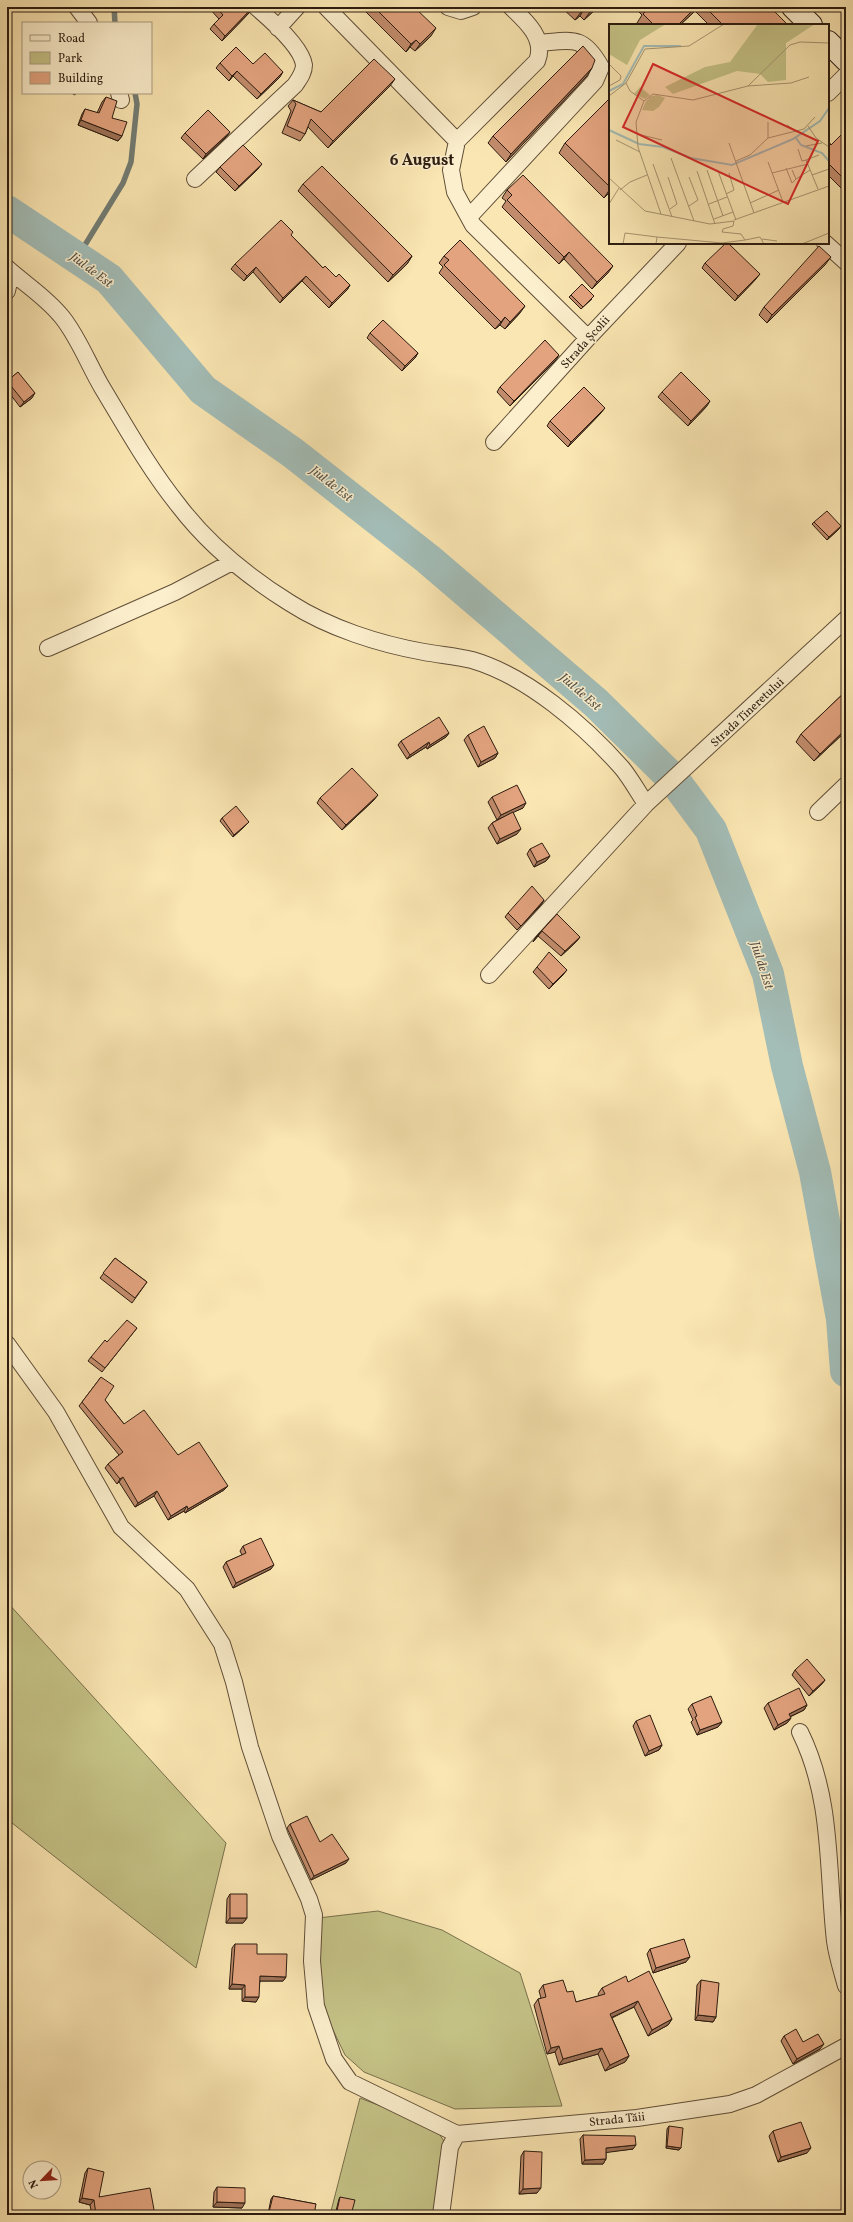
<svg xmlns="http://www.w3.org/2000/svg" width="853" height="2222" viewBox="0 0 853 2222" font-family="Vollkorn,serif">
  <rect width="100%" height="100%" fill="#fae6b2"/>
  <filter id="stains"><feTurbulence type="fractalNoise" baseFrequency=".005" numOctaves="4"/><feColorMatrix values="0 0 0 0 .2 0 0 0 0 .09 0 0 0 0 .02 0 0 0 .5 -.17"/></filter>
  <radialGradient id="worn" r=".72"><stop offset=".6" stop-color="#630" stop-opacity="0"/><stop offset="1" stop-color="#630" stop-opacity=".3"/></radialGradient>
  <!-- green -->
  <path fill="#c5c387" stroke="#78704c" d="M7,1602l219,241 -30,125 -189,-149z
    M378,1911l64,19 78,43 42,133 -107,3 -91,-37 -19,-17 -22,-46 -7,-59 2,-32z
    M360,2098l72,28 8,9 5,8 -7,72h-108z"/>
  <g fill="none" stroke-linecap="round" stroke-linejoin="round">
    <!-- stream -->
    <path stroke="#737d74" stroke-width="5.5" d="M114,7l1,16
      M77,258l46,-75 8,-21 6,-58 -2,-11"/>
    <!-- river -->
    <path stroke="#a3bdb7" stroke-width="32" d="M7,211l102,68 94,111 90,63 135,106 168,144 78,77 37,50 57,144 19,92 28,106 27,147 4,52"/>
    <defs>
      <path id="street" d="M77,7l12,16
        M326,7l131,134
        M448,7l13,4 12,-4
        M511,7c15,14 35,32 26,54l-80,80 -6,29 4,22 18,33 115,113
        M278,28l19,-21
        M119,93l2,7
        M828,93l18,-18
        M195,179l100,-94c4,-6 9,-12 9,-20 -2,-18 -34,-46 -48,-58
        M469,217l126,-136 6,-14c-18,-32 -28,-27 -61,-24
        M825,243l21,19
        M7,268c19,17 39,29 55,49 17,21 27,49 41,72 24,40 47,81 76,117 29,38 71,72 111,97 39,25 89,41 134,49 16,3 32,4 48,8 55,16 112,65 150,108 9,11 16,24 24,36
        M7,291l4,-19
        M494,442l94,-104 90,-95
        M48,648l127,-56 57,-30
        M818,812l28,-27
        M489,975l157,-171 200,-185
        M7,1344l49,68 65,115 66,62 35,55 12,38 16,65 30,89 29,63 5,16 -2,46 4,45 18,53 16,23 107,52
        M800,1732c33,67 27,137 35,209 2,15 7,30 11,45
        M441,2215l9,-68 7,-13 180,-16 93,-14 26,-9 90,-49"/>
      <path id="secondary" d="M793,7l18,18
        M828,42l18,18"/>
    </defs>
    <!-- street casing -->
    <use href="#street" stroke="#604e38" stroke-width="18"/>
    <!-- secondary casing -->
    <use href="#secondary" stroke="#2c1c10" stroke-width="24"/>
    <!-- street -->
    <use href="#street" stroke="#fcefcd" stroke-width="16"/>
    <!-- secondary -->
    <use href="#secondary" stroke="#fcefcd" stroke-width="22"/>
  </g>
  <!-- wall -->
  <path fill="#c28c6c" stroke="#2c1c10" d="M208,7h44l-3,6 -27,28 -12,-12 4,-5 5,-5z
    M361,7h53l17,29 -16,15 -5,-4 -4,5z
    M561,7h37l-14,13 -4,-4 -5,4z
    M634,7h136l18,18h-79l-14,-14 -15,14h-40l-3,-2 5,-8z
    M220,63l33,1 27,13 -23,22 -24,-23 -4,5 -13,-13z
    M587,76l-81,86 -18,-19 5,-7z
    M390,86l-62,62 -20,-21 -3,7 -5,7 -18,-8 9,-22 -3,-5 5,-6 28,12z
    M71,93h5l-1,2z
    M106,97l6,21 10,18 -4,5 -40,-16 4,-11 3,-5 12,4 5,-11z
    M610,98v94l-6,6 -45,-45 6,-10z
    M846,130v63l-18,-18v-34l3,4z
    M230,132l-4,5 -23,22 -22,-21 4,-5z
    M220,167l38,2 -23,22 -19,-19z
    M303,184l109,72 -5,8 -19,18 -90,-91z
    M507,190l101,83 -16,16 -28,-30 -5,5 -57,-57 4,-6 -4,-3z
    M291,235l32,33 13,9 14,8 -3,5 -18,18 -27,-27 -22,22 -27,-31 -9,9 -13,-12 4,-5z
    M444,256l76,57 -15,16 -5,-4 -5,4 -56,-56 4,-6 -4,-4z
    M705,263l51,16 -21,22 -33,-33z
    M825,265l-58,58 -8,-8 5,-8z
    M571,295l21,4 -11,10 -12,-12z
    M370,333l48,20 -3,5 -13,13 -35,-33z
    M556,360l-46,46 -13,-14 3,-5z
    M18,372l14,26 -12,9 -13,-17v-8z
    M662,392l45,14 -19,20 -30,-29z
    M601,413l-33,34 -21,-21 3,-5z
    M814,522l25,7 -12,11 -15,-16z
    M846,691v40l-32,30 -18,-19 5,-8z
    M449,733l-3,4 -19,12 -1,-2 -19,12 -9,-14 3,-4z
    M468,735l30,18 -3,5 -17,9 -14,-27z
    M492,797l31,11 -10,4 4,22 -20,10 -9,-16 4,-5 5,-3 -9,-18z
    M320,798l54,2 -32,30 -25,-27z
    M222,818l25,6 -14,13 -13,-16z
    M530,849l20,7 -4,5 -12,6 -7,-13z
    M544,900l-3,5 -24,25 -12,-13 3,-4z
    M557,914l23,23 -4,5 -15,14 -23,-20 -5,6 3,-5z
    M537,967l26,8 -14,14 -16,-17z
    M115,1258l32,24 -15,21 -32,-25z
    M137,1328l-35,44 -14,-11 3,-4z
    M101,1377l4,23 19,24 54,31 50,31 -4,4 -39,23 -1,-2 -16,9 -14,-24 -19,11 -16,-25 -2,2 -12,-16 3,-4 11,-9 -40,-49z
    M243,1546l28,23 -38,19 -10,-21 3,-5 16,-7 -2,-4z
    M795,1670l30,10 -4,5 -12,11 -17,-21z
    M768,1703l39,2 -3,5 -14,7 1,1 -4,5 -13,7 -10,-22z
    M692,1704l30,18 -4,5 -21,8 -6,-13 2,-2 -5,-11z
    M636,1721l26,24 -3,5 -14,6 -12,-30z
    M290,1824l30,18 26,21 -35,17 -24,-52z
    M230,1894l17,24 -4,5h-17l1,-24z
    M235,1944l22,10 29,23 -3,4h-23l-4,21 -14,-1v-12h-13l3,-41z
    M650,1949l36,13 -33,11 -6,-19z
    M701,1980l15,37 -3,5 -18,-2 2,-35z
    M628,1982l44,37 -4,6 -20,11 -14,-29 -22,11 17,38 -4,6 -20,9 -7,-17 -39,11 -4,-13 -8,2 -13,-49 4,-6 3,-1 -2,-7 4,-6 24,7 9,10 23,-6 -1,-2 4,-6z
    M784,2036l19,6 17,7 -27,15 -12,-23z
    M669,2126l12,22 -2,2 -13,-2 1,-19z
    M773,2131l34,22 -29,9 -9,-26z
    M583,2135l50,14 -27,3v7l-3,5h-21l-2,-25z
    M524,2151l13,42 -18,1 2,-38z
    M88,2168l11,29 56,18h-63l-2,-10 -11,-3 6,-29z
    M217,2187l25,21 -29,-1 1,-15z
    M273,2196l43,8 -48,10 3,-15z
    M340,2197l11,18h-16l4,-16z"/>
  <!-- shaded-wall -->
  <path fill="#9e7258" stroke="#2c1c10" d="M585,7l-5,9 -5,4 6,-8z
    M595,7h3l-14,13 6,-8z
    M696,7h1l-2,4 -15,14h-2z
    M252,8l-3,5 -27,28 3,-5z
    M436,28l-5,8 -16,15 5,-7z
    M416,40l-6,7 -4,5 5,-8z
    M592,68l-5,8 -81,86 5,-8z
    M237,71l-8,10 3,-5z
    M283,72l-3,5 -23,22 4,-5z
    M395,79l-5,7 -62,62 5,-7z
    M81,120l41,16 -4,5 -40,-16z
    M230,132l-4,5 -23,22 3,-5z
    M262,164l-4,5 -23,22 4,-5z
    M610,189v3l-6,6z
    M569,252l-5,7 -5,5 5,-7z
    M412,256l-5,8 -19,18 5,-7z
    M831,257l-6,8 -58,58 5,-8z
    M613,266l-5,7 -16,16 5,-7z
    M256,267l-3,5 -9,9 3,-5z
    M760,274l-4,5 -21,22 3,-5z
    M306,276l-4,5 -22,22 3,-5z
    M350,285l-3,5 -18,18 3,-5z
    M525,306l-5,7 -15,16 5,-7z
    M505,317l-5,8 -5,4 6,-7z
    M418,353l-3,5 -13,13 3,-5z
    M559,355l-3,5 -46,46 4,-5z
    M35,393l-3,5 -12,9 4,-5z
    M710,401l-3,5 -19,20 3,-5z
    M605,408l-4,5 -33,34 3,-5z
    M841,526l-2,3 -12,11 2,-3z
    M846,729v2l-32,30 6,-7z
    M449,733l-3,4 -19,12 3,-4z
    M429,742l-3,5 -19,12 3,-4z
    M498,753l-3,5 -17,9 3,-5z
    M12,770l-4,5 -1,1v-3z
    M378,795l-4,5 -32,30 4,-5z
    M526,803l-3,5 -26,12 4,-5z
    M249,822l-2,2 -14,13 1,-2z
    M521,829l-4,5 -20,10 3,-5z
    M550,856l-4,5 -12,6 3,-5z
    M544,900l-3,5 -24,25 4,-4z
    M542,931l-4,5 -5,6 3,-5z
    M580,937l-4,5 -15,14 4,-5z
    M567,970l-4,5 -14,14 4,-5z
    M123,1477l-4,5 -2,2 3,-5z
    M228,1486l-4,4 -39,23 3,-4z
    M157,1491l-3,5 -19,11 3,-4z
    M187,1506l-3,5 -16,9 3,-4z
    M274,1565l-3,4 -38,19 3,-5z
    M825,1680l-4,5 -12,11 4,-5z
    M807,1705l-3,5 -19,9 4,-5z
    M791,1718l-4,5 -13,7 4,-5z
    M722,1722l-4,5 -21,8 3,-5z
    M662,1745l-3,5 -14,6 4,-5z
    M349,1859l-3,4 -35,17 3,-4z
    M230,1918h17l-4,5h-17z
    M690,1957l-4,5 -33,11 3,-5z
    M260,1976l26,1 -3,4h-26z
    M232,1984l13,1 -3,4h-13z
    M245,1997h14l-3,5 -14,-1z
    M638,2001l-4,6 -28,13 4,-6z
    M698,2015l18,2 -3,5 -18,-2z
    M672,2019l-4,6 -20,11 4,-6z
    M824,2044l-4,5 -27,15 4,-5z
    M559,2046l-4,6 -8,2 4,-6z
    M602,2048l-4,6 -39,11 4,-6z
    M629,2056l-4,6 -20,9 5,-6z
    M636,2145l-3,4 -30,4 3,-5z
    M667,2146l14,2 -2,2 -13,-2z
    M811,2148l-4,5 -29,9 3,-5z
    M606,2159l-3,5h-21l3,-4z
    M541,2188l-4,5 -18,1 4,-5z
    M82,2198l12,2 -4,5 -11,-3z
    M217,2202l28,1 -3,5 -29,-1z
    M269,2212l16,3h-13l-4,-1z"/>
  <!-- building -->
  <path fill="#e2a37e" stroke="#2c1c10" d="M216,7h36v1l-27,28 -11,-12 9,-9z
    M374,7h40l22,21 -16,16 -4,-4 -5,4z
    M575,7h20l-5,5 -5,-5 -4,5z
    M648,7h48l-18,18h-28l2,-2 -9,-9 6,-6z
    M705,7h65l18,18h-65z
    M583,46l12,14 -3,8 -81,86 -18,-18z
    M236,47l17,17 12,-11 18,19 -22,22 -24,-23 -5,5 -12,-13z
    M374,59l21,20 -62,62 -22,-22 -6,15 -18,-8 9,-22 -3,-4 28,12z
    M106,97l11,4 -5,17 15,4 -5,14 -41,-16 4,-11 14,4z
    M610,98v89l-45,-44z
    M208,110l22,22 -24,22 -21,-21z
    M846,130v51l-18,-18v-22l3,4z
    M243,145l19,19 -23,22 -19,-19z
    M322,166l90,90 -19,19 -90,-91z
    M523,175l90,91 -16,16 -28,-30 -5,5 -57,-57 5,-5 -5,-5z
    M281,220l12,12 -2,3 32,33 2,-2 11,11 3,-3 11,11 -18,18 -26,-27 -23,22 -27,-31 -9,9 -12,-12z
    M460,240l65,66 -15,16 -5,-5 -4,5 -57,-57 5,-5 -5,-4z
    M726,243h2l32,31 -22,22 -33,-33z
    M819,246l12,11 -59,58 -8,-8z
    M582,284l12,12 -11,11 -12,-12z
    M383,320l35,33 -13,13 -35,-33z
    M545,340l14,15 -45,46 -14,-14z
    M18,372l17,21 -11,9 -17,-21z
    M681,372l29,29 -19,20 -29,-29z
    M584,387l21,21 -34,34 -21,-21z
    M827,511l14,15 -12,11 -15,-15z
    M846,691v38l-26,25 -19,-20z
    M439,717l10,16 -19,12 -1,-3 -19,13 -9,-14z
    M484,726l14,27 -17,9 -13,-27z
    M7,761l5,9 -5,3z
    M352,768l26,27 -32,30 -26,-27z
    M517,785l9,18 -25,12 -9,-18z
    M236,806l13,16 -15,13 -12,-17z
    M513,812l8,17 -21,10 -8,-16z
    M542,843l8,13 -13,6 -7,-13z
    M532,886l12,14 -23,26 -13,-13z
    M557,914l23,23 -15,14 -23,-20 -6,6z
    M549,952l18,18 -14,14 -16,-17z
    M115,1258l32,24 -12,16 -32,-25z
    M127,1320l10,8 -32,40 -14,-11 14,-17 2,2z
    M101,1377l13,9 -9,14 19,24 20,-14 34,45 21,-13 29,44 -40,23 -1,-3 -16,10 -14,-25 -19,12 -15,-26 -3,2 -12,-15 15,-12 -41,-50z
    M261,1538l13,27 -38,18 -10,-21 20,-9 -3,-7z
    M807,1659l18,21 -12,11 -18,-21z
    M799,1688l8,17 -18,9 2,4 -13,7 -10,-22z
    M711,1696l11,26 -22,8 -5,-13 2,-1 -5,-12z
    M650,1715l12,30 -13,6 -13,-30z
    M307,1816l13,26 12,-8 17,25 -35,17 -24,-52z
    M230,1894h17v24h-17z
    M684,1939l6,18 -34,11 -6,-19z
    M235,1944h22v10h30l-1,23 -26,-1 -1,21h-14v-12l-13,-1z
    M649,1971l23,48 -20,11 -14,-29 -28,13 19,42 -19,9 -8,-17 -39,11 -4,-13 -8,2 -13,-49 8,-2 -3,-12 20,-5 4,12 6,-1 3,11 29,-8 -3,-6 24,-12 2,6z
    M701,1980l18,3 -3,34 -18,-2z
    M796,2029l7,13 15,-8 6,10 -27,15 -13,-23z
    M801,2122l10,26 -30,9 -8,-26z
    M669,2126l14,2 -2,20 -14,-2z
    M583,2135l52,1 1,9 -30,3v11l-21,1z
    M524,2151l18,1 -1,36 -18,1z
    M88,2168l16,4 -5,25 51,-9 5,27h-59l-2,-15 -12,-2z
    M217,2187l28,1v15l-28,-1z
    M273,2196l43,8 -2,11h-29l-16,-3z
    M340,2197l15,3 -4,15h-15z"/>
  <g text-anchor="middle" stroke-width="3" stroke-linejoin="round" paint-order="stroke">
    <!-- street labels -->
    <g font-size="12" fill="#2c1c10" stroke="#fcefcd">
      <text transform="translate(585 342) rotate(-48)" y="4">Strada Școlii</text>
      <text transform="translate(747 712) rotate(-43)" y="4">Strada Tineretului</text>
      <text transform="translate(617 2119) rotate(-6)" y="4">Strada Tăii</text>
    </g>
    <!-- water labels -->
    <g font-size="13" font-style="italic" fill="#56544a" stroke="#fcefcd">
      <text transform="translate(92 269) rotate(37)" y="5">Jiul de Est</text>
      <text transform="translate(332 483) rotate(38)" y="5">Jiul de Est</text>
      <text transform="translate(581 691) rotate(41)" y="5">Jiul de Est</text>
      <text transform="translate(763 965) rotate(72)" y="5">Jiul de Est</text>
    </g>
    <!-- district labels -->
    <g font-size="16" font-weight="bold" fill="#2c1c10" stroke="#fcefcd">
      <text x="422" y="165">6 August</text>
    </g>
  </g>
  <!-- overview -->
  <g transform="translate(609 24)">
    <rect width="220" height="220" fill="#fae6b2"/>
    <path d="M0,0h57l-26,16 -13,25 -18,-11zM149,0h57l-29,19v37l-18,2 -8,-8 -23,-3 -64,23 -8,-7 40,-20 25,-5zM31,63l10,8 -5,4 -11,-5zM49,71l7,3 -6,9 -6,4 -11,-1 4,-9 5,-5z" fill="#c5c387"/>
    <path fill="none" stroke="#a3bdb7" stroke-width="2" d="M220,56v17M0,67l14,-7 21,-38h37M0,106l30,14 24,3 28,11 41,7 61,-26 27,-18 9,-13M187,114l5,7 21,8 7,8"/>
    <path fill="none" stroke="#a89571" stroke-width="1" d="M0,40l12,12 -1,4 -11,6M17,59l4,8 14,10 -8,21 2,25 23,67M139,62l42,-41 10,-3 29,1M0,72l17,-13 19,-34 44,-3 35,-22M35,77l9,-7 40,6 55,-14 43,-3 18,-6M178,101l10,7M199,102l8,12 13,9M28,110l25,6M159,114v-16M7,116l24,12M120,119l25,70M197,122l16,-3M189,125l4,12 4,-1M62,134l23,63M197,136l12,29M197,136l13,-5M127,137l14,-6 18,-17 36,-9 11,-12M159,138l15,40M44,140l19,53M177,144l6,15 4,-4M98,146l16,46M183,146l4,9 14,-9M88,147l18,53M109,147l18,49M163,149l36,-9M203,151l17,-6M59,153l9,27 -7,5M0,154l36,33 65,13 24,-3 -1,5 -10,3 -1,3 19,2 4,6 -23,3 -65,-6 -1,7M11,166l10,-8 17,-7M117,170l8,-4 -5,-17M141,179l29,-13M0,180l10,-16M100,180l18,-7M80,182l9,-6 -9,-23M105,195l19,-7M125,196l95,-34M153,215l15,2M136,216l15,-3 4,7M14,220l2,-11 32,4M193,220l27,-11"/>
    <path fill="#d62828" fill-opacity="0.15" stroke="#d62828" stroke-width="2" d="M44,40l165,77 -30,63 -165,-77z"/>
    <rect width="220" height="220" fill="none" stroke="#2c1c10" stroke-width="2"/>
  </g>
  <!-- margin -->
  <rect width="853" height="2222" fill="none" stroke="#fae6b2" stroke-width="24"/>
  <rect x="8" y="8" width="837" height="2206" fill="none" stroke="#2c1c10" stroke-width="2"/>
  <rect x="12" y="12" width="829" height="2198" fill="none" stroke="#2c1c10"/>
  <!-- legend -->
  <rect x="22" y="22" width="130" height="72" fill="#fcefcd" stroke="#a99b81"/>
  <rect x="30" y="35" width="20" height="6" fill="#fcefcd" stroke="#a99b81"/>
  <text x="58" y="42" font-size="12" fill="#2c1c10">Road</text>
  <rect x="30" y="52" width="20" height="12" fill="#c5c387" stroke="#a99b81"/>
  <text x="58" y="62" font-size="12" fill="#2c1c10">Park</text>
  <rect x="30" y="72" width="20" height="12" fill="#e2a37e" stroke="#a99b81"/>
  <text x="58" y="82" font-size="12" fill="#2c1c10">Building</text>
  <!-- north arrow -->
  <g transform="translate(42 2180) rotate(245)"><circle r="19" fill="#fcefcd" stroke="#a99b81"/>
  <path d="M0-3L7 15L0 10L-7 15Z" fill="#8f2418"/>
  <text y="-6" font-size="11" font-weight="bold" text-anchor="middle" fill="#2c1c10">N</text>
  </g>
  <rect width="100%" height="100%" filter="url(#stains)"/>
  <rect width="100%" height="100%" fill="url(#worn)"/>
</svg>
